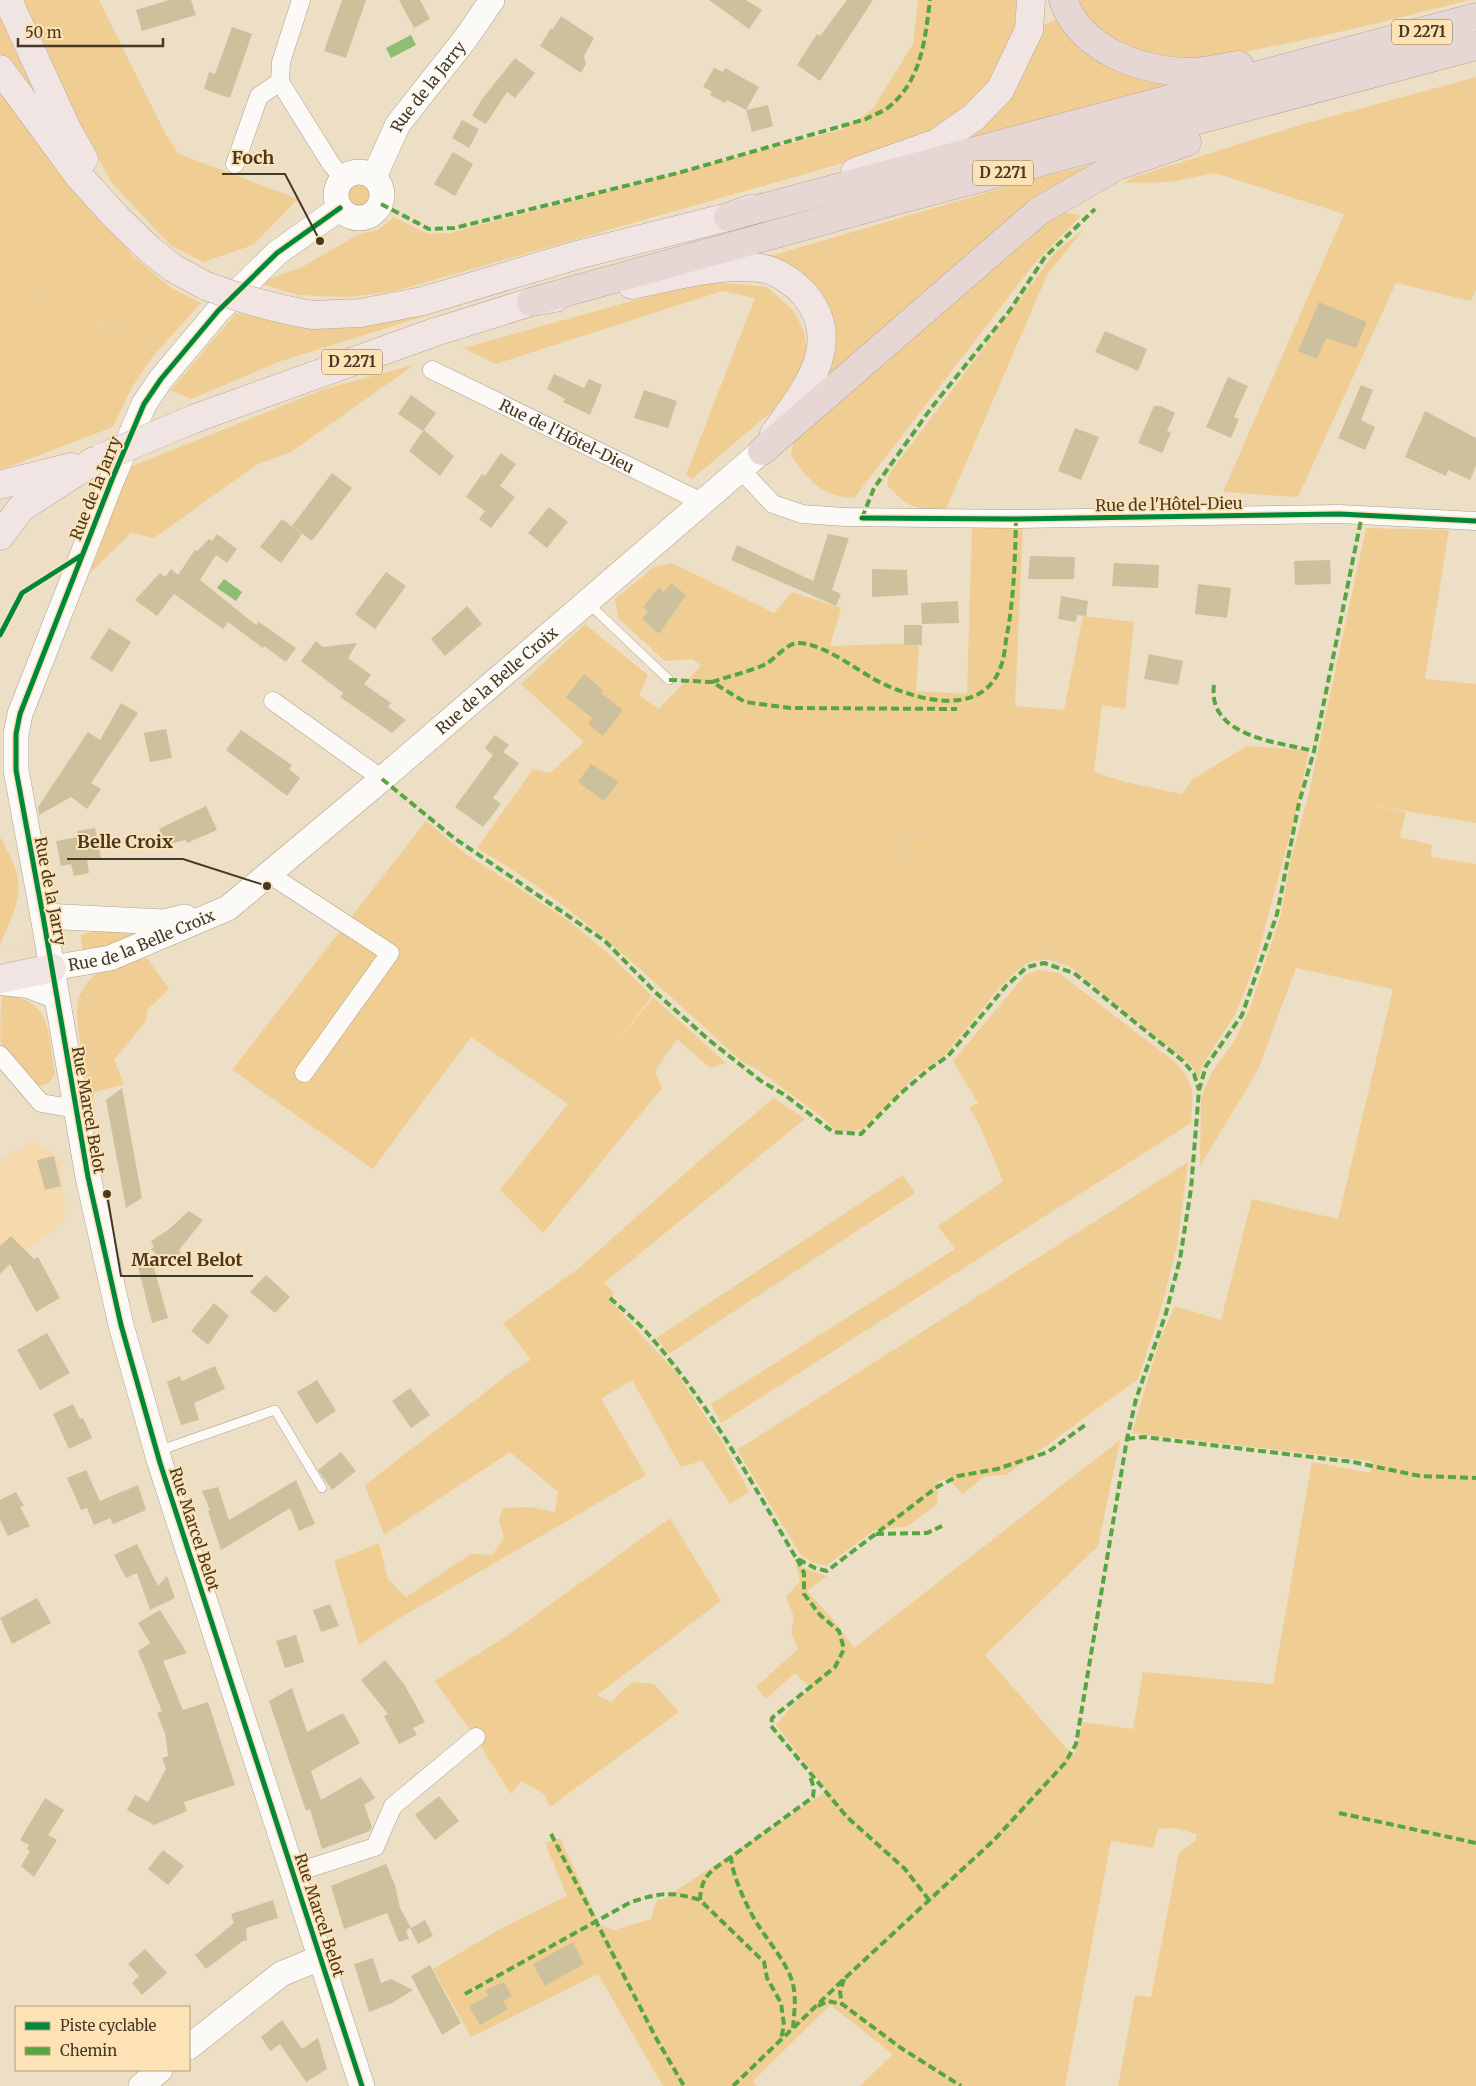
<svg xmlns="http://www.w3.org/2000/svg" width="1476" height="2086" viewBox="0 0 1476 2086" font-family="Merriweather,serif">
  <rect width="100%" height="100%" fill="#eddec6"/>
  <!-- built -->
  <path fill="#f6daad" d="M35,1141l26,19 5,60 -32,24 -34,32v-116z"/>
  <!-- green -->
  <path fill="#f0ce93" d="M18,0h81l68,137 12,17 119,45 -45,46 -50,17 -33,-17 -58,-62 -61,-108z
    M918,0h105c-7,45 -28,87 -62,118 -11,10 -28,16 -41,23l-525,150 -45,6 -52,-2 -40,-12 44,-16 57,-33 19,-4 16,-13 34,17 22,-1 393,-104 29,-19 41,-66z
    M1076,0h394c-65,16 -130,33 -196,46 -22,4 -45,12 -67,14 -47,2 -112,-12 -131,-60z
    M0,7l68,139 -68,-89z
    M1060,18l111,63v9l-215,53 82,-116z
    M1476,77v212l-5,12 -75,-18 -98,214 -75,-5 121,-278 -129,-41 -45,9 -46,1 10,-6 166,-52z
    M0,87l72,99 62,71 36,30 31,16 -48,53 -21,31 -19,40 -113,43z
    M1111,160l-76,37 -222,199 15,-38 -61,-101 262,-77z
    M348 195a11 11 0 1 1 22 0a11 11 0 1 1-22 0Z
    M1066,212l15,4 -47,48 -180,234c-32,-1 -46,-18 -63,-43l3,-17 243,-210z
    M1084,229l-36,44 -102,236c-32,0 -36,0 -59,-24l2,-11 167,-223z
    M728,283l39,4 27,24 10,21 4,23 -7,20 -18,27 -91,77 -6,-4 69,-177 -33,-7 -226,73 -33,-16 230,-64z
    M236,313l63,12 39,2 90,-12 -147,46 -90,38 -20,-9z
    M414,365l-123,87 -35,13 -102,73 -23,-5 -41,40 40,-106 194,-78z
    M972,525h51l-8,181 49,4 19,-94 51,6 -9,87 -23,-4 -8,67 31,10 57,12 11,-15 54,-33 62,4 -14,66 -39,145 -20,52 -34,53 -3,12 -9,-14 -121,-98 -21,-6 -16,1 -11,6 -21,20 -56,69 -30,21 -51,52 -13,3 -16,-3 -12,-12 -67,-49 -14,-7c-84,-77 -165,-156 -264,-213l56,-79 17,4 34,-31 -63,-58 64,-60 63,51 -9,20 19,14 43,-43 -8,-7 -28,2 -47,-43 -3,-19 39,-32 18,-4 102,50 18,-21 49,16 -11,38 89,-3 -3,48 51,3z
    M1366,528l83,2 -24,149 51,5v139l-116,-20 46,9 -6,25 32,8 -1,12 45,7v1222h-358l17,-91 16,2 28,-144 17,-13 1,-6 -23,-6 -16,1 -5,19 -42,-7 -46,245h-205l33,-32 -63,-49 -77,76 4,5h-94l-65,-112 -127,63 -38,-68 67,-40 67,-33 -22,-53 15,-5 40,87 14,5 37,-11 5,-18 9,-3 162,-107 -51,-66 17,-21 18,-15 -16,-16 -29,26 -10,-12 42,-38 -7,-16 3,-16 -8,-20 14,-16 -4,-16 31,11 -20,15 24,26 23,31 266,-208 -22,106 -113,109 81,93 9,7 8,-33 50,7 10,-57 130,12 39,-222 59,11 1,-12 -240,-28 28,-94 15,-33 46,14 31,-121 86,20 55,-230 -97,-21 -38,102 -58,96 1,-68 11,-26 23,-32 15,-32 31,-94 10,-55 18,-66z
    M426,821l40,33 103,67 40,33 43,42 -43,57 44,-56 73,66 -16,5 -33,-29 -22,32 7,17 -119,145 -43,-43 68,-86 -97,-67 -98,132 -141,-99z
    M0,837c28,48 21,60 0,108z
    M100,929l39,4 -3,7 -53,11 -2,-16z
    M147,958l22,31 -22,21 -1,11 -32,39 10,24 -29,8 -3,10 -2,-1c-3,-18 -6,-35 -9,-53 -6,-37 -10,-62 28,-82 10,-5 26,-6 38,-8z
    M1039,970l20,3 117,90c20,21 17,32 15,60l-470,300 -10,-19 244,-155 -17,-23 65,-45 -24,-57 -10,-17 9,-4 -25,-42 72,-86z
    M3,993c50,9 44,37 52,80 -14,34 -47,-11 -54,-27 -1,-8 -1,-44 2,-53z
    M774,1098l31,21 -201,164 9,9 -1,11 64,69 47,71 26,49 -19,12 -28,-43 -21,6 -49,-87 -31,19 45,76 -253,147 -34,23 -25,-84 45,-18 9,36 18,18 65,-43 21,1 12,-17 -5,-18 4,-12 27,-1 25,5 3,-20 -48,-40 -126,83 -19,-50 149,-115 17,-10 -28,-37 76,-55 128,-114z
    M1188,1162l-11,84 -16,63 -23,70 -132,96 -21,1 -22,18 -15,-15 -10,2 -1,23 -29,22 -33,4 -49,36 -14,-4 -12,-8 -63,-104z
    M903,1175l12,18 -246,161 -13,-16z
    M670,1518l51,83 -124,94 14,7 21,-20 22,2 25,28 -129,95 -6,-13 -23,-13 -10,13 -40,-63 -36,-50 73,-46z"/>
  <!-- water -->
  <path fill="#8ebd74" d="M411,35l5,10 -25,13 -5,-10z
    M224,579l18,13 -6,9 -19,-13z"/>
  <!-- building -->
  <path fill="#cdc19d" d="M169,0h22l5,15 -54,16 -6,-21z
    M342,0h24l-20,58 -22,-7z
    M399,0h21l10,19 -16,9z
    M709,0h37l16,10 -13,19z
    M847,0h26l-53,81 -23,-16 20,-31 3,2z
    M561,16l33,22 -10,18 2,8 -5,9 -41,-27 11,-18 2,1z
    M232,27l20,7 -22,64 -26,-9 5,-17 6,2z
    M515,58l20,15 -20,25 -8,-6 -21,32 -14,-8 10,-17z
    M714,68l9,4 2,-4 34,19 -13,23 22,-5 5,21 -21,6 -6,-22 -19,-10 -2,3 -15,-8 2,-3 -9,-5z
    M462,120l17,9 -10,19 -17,-10z
    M453,152l20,12 -18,32 -21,-12z
    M1319,302l48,20 -11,26 -30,-10 -9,21 -19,-8z
    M1105,331l42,18 -9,22 -43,-19z
    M554,374l30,14 5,-9 13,6 -12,30 -27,-13 2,-3 -18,-10z
    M1228,377l20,9 -14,31 5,2 -8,19 -25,-11z
    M1361,385l12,5 -12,30 14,7 -10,23 -27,-12z
    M644,390l33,11 -9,27 -34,-10z
    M411,395l25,18 -12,17 30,26 -14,20 -31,-25 14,-20 -25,-17z
    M1154,406h7l14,7 -8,18 4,2 -9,20 -24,-10z
    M1425,411l51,27v28l-6,14 -22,-10 -2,6 -41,-19z
    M1075,428l24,9 -18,43 -23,-9z
    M501,453l15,11 -16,22 15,11 -24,31 -12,-9 6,-8 -19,-14 16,-23 3,2z
    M332,473l20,15 -40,53 -20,-15z
    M549,507l19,15 -21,26 -19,-15z
    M282,519l20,15 -21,29 -21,-16z
    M217,534l20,15 -10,14 -11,-8 -16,25 56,45 3,-3 37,26 -10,14 -22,-16 -1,2 -35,-26 -5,7 -49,-35 -17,22 -22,-16 25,-27 5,4 6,-8 7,6 17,-25 2,1 12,-12 3,2z
    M828,534l21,4 -17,52 9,4 -5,12 -105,-46 6,-15 76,36z
    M1030,556l45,1 -1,22h-46z
    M1330,560l1,24 -36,1 -1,-24z
    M1114,563l45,2 -1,23 -46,-2z
    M872,569l35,1 1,25 -36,2z
    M386,572l20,14 -31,43 -20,-15z
    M671,583l15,12 -27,39 -17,-15 6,-8 -5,-4 16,-20 5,5z
    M1198,584l33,4 -4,30 -32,-4z
    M1061,596l27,5 -2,15 -9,-1 -1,7 -18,-3z
    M958,601l1,22 -37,1 -1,-21z
    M467,606l15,18 -37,32 -14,-17z
    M904,625h18v20h-18z
    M109,628l22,14 -19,30 -22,-14z
    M316,641l7,6 34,-4 -9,15 23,17 -7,9 27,19 -3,4 18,13 -14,13 -52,-36 3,-4 -42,-32z
    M1149,654l34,7 -5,24 -34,-6z
    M584,674l19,16 -2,3 22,17 -20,26 -15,-12 4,-6 -26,-21z
    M121,703l17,10 -47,70 10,6 -14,20 -16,-12 -32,18 -1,-8 50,-75 12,8z
    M166,729l6,29 -22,4 -6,-29z
    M241,730l51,35 -3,4 11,9 -13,18 -61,-46z
    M495,735l14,10 -6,7 16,11 -26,35 8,6 -18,23 -28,-20 38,-52 -8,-7z
    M591,764l28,18 -15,19 -26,-19z
    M206,806l11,24 -30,13 -2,-3 -19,5 -7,-16z
    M95,828l6,30 -14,2 2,13 -15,3 -3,-12 -10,2 -5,-25 22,-4 -1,-6z
    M122,1088l20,110 -16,10 -20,-108z
    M54,1156l7,30 -16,4 -8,-30z
    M189,1211l14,9 -24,30 2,3 -16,9 -14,-13 3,-2 -3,-6 17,-11z
    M11,1236l23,23 4,-2 22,41 -24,14 -26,-48 -10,10v-28z
    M149,1250l19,68 -16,5 -16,-65z
    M266,1275l24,22 -15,16 -25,-21z
    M214,1303l15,13 -21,29 -17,-14z
    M47,1333l23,40 -30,17 -23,-40z
    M215,1366l10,23 -31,14 5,17 -18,5 -14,-43 13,-6 2,5z
    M317,1380l19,31 -20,13 -19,-32z
    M410,1388l20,27 -19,13 -19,-27z
    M73,1404l7,15 3,-1 9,20 -23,11 -16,-35z
    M341,1452l15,19 -24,19 -14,-20z
    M86,1470l14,31 -5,2 43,-18 8,25 -33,14 -3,-6 -16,7 -7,-17 -6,2 -14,-32z
    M296,1480l19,44 -16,7 -9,-23 -69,42 -13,-39 2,-1 -8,-19 16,-4 11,33z
    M16,1492l8,14 -4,1 10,19 -22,10 -8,-16v-20z
    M137,1544l21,42 9,-10 8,22 -25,12 -13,-37 -11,5 -12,-23z
    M37,1598l14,25 -39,21 -12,-26z
    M330,1604l9,22 -18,6 -8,-22z
    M160,1610l27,43 -24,8 20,49 25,-8 27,83 -51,17 3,9 -33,14 -27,-15 8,-15 13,7 18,-33 -4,-11 6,-2 -3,-23 -8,-20 5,-2 -24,-60 12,-8 -12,-20z
    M296,1635l8,27 -19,6 -9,-27z
    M385,1660l19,24 21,38 -12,6 4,7 -18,9 -15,-28 4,-2 -27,-34z
    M292,1688l15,44 36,-19 17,30 -49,28 10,29 40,-23 14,21 -11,7 8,22 -2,4 -48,18 -12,-40 -4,2 -37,-110z
    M439,1796l20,25 -24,19 -20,-25z
    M45,1798l19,12 -16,25 9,5 -23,37 -13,-11 9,-15 -3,-2 2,-4 -9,-5z
    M163,1850l21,16 -16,19 -20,-16z
    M386,1864l9,21 5,23 11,20 14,-8 8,16 -15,8 -8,-16 -4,2 3,9 -10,3 -12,-29 -43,16 -13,-43z
    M273,1900l5,18 -32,10 1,13h-4l-37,28 -11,-14 39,-32 -3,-9z
    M573,1942l11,22 -39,22 -12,-22z
    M145,1949l22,24 -25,22 -10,-12 7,-7 -11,-12z
    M373,1958l8,25 10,-4 22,11 -21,13 -23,9 -15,-48z
    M430,1965l31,58 -19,12 -31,-59z
    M504,1982l8,14 -9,5 5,8 -28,16 -11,-19 19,-10 -3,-6z
    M282,2020l20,29 16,-11 9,31 -21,13 -26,-38 -10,7 -9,-14z"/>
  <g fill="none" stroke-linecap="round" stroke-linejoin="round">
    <defs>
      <path id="lane" d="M588,603l81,77
        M158,1451l117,-41 47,78"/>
      <g id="street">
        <path d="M301,0l-20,62 -1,20 51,82 12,14"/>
        <path d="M235,164l24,-68 21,-14"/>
        <path id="s1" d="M432,370l270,132"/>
        <path d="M740,469l33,35 29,10 43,3 171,2 324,-5 136,7"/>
        <path d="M273,701l109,78"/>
        <path d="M269,874l121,79 -86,120"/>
        <path d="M0,986l28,3 29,11"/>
        <path d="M0,1055l41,48 35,6"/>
        <path d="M294,1873l81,-26 18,-41 83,-69"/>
      </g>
      <g id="secondary">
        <circle cx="359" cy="195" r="23"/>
        <path id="s2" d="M374,177l24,-53 68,-86 26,-38"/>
        <path d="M340,208l-63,45 -59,58 -57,68 -17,25 -31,73 -93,237 -4,20v36l27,146 45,261 33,148 39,138 202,623"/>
        <path d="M43,916l121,6 21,-5"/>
        <path id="s3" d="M52,968l58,-10 118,-50 154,-129 380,-328"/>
        <path d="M189,2047l92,-73 39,-16"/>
        <path d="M141,2086l19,-16"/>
      </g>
      <path id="primary" d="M8,0l60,131 16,28
        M0,69l78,106 38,42 33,32 24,19 33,18
        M855,172l82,-29 37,-26 26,-27 29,-60 2,-30
        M632,285c41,-8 86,-22 128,-17 16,2 35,15 45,27 41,49 -2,98 -31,139
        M313,315l47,-2 63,-12 154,-46 151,-38 23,-8
        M196,418l239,-86 96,-30 24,-4
        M0,485l71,-18
        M0,536l21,-28 73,-47
        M0,979l52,-11"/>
      <path id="highway" d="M1063,0c18,50 77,71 126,72 17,0 34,-5 50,-7
        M728,217l748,-200
        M531,302l367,-102 578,-154
        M762,451l277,-240 78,-45 70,-24"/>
    </defs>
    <!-- lane casing -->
    <use href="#lane" stroke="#ada08b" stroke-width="10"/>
    <!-- street casing -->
    <use href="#street" stroke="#ada08b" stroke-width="19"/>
    <!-- secondary casing -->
    <use href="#secondary" stroke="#ada08b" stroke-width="26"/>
    <!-- primary casing -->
    <use href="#primary" stroke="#baa599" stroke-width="29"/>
    <!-- highway casing -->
    <use href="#highway" stroke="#baa599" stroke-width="29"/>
    <!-- path -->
    <path stroke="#ded8d0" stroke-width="3" stroke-dasharray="1 4" stroke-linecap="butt" d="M0,282l159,65
      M923,833l-24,7 -3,8 13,12 46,22 119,91
      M0,948l26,-3
      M84,986l9,26
      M90,1036l5,42"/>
    <!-- lane -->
    <use href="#lane" stroke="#fcfaf6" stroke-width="9"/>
    <!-- street -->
    <use href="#street" stroke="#fcfaf6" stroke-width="18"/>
    <!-- secondary -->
    <use href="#secondary" stroke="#fcfaf6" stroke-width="25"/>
    <!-- primary -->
    <use href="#primary" stroke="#f0e5e2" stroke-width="28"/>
    <!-- highway -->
    <use href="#highway" stroke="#e6d7d4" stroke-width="28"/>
    <defs>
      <path id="primary-bridge" d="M206,286c36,13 70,23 107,29
        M103,457l93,-39"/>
    </defs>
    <!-- primary-bridge casing -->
    <use href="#primary-bridge" stroke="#baa599" stroke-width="29" stroke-linecap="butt"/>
    <!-- primary-bridge -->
    <use href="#primary-bridge" stroke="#f0e5e2" stroke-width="28"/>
    <!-- quiet -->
    <path stroke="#55a641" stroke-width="4" stroke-dasharray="8 4" stroke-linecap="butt" d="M381,204l48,25 25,-1 224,-55 188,-54c7,-4 17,-7 24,-13 32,-27 35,-67 40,-106
      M862,518l12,-30 58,-81 78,-97 35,-53 50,-48
      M669,680l43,2 33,20 45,6 167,1
      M712,682c17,-6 37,-10 54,-18 9,-5 20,-20 31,-21 22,-1 55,23 75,35 36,20 110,44 129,-12 3,-8 4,-17 5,-26 8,-40 9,-80 10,-121
      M1214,685c-7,52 64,57 100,66
      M382,779l72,59 151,103 50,51 54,48 52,41 24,14 48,37 28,2 40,-41 27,-23 20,-14 58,-70 21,-19 17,-4 30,10 109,88 11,13 5,16
      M610,1298c13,12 27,23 39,37 59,67 102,146 147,223l19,10 12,3 110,-84 21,-11 39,-7 51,-17 40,-29
      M1127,1439l17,-2 209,25 67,14 56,2
      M876,1534l51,-1 15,-7
      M797,1559l7,14v21l16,21 19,16 5,18 -9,18 -63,51 -1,8 76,91 58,52 24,31
      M1339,1813l137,30
      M551,1834l105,204 28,48
      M731,1857c-19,13 -30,18 -31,43l64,62 3,16 14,25 3,22 -3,14
      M844,1979l-4,13 2,12 59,44 60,38
      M465,1994l166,-92c29,-9 40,-11 69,-2
      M818,2006l10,-5 14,3
      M793,2028c1,-15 4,-32 -1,-47 -6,-19 -21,-36 -32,-53 -11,-16 -28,-52 -29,-71l82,-60 1,-9 -4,-12
      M733,2086l111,-107 150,-139 71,-77 11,-19 51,-305 9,-40 30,-86 14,-54 11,-70 8,-99 7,-24 36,-51 35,-101 22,-111 15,-52 48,-236"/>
    <defs>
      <path id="cycleway" d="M340,208l-63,45 -59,58 -57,68 -17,25 -31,73 -93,237 -4,20v36l27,146 45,261 33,148 39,138 202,623
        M862,518l154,1 324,-5 136,7
        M0,635l22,-42 60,-38"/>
    </defs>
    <!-- cycleway casing -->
    <use href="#cycleway" stroke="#fde2b6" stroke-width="8"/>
    <!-- cycleway -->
    <use href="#cycleway" stroke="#00873e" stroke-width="5"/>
  </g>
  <g text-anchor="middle" stroke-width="4" stroke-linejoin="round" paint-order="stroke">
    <!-- shield labels -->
    <g fill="#fde2b6" stroke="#7d6b4e" stroke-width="1">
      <rect x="1392" y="19.5" width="60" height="25" rx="4"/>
      <rect x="973" y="160.5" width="60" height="25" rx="4"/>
      <rect x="322" y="349.5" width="60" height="25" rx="4"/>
    </g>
    <g font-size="15" font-weight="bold" fill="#463822">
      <text x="1422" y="37">D 2271</text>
      <text x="1003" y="178">D 2271</text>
      <text x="352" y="367">D 2271</text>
    </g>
    <!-- street labels -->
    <g font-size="16" fill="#463822" stroke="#fde2b6">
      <text dy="6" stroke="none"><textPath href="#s2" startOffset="106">Rue de la Jarry</textPath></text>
      <text dy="6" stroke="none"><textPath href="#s1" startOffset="150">Rue de l'Hôtel-Dieu</textPath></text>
      <text transform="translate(95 488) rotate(-68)" y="6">Rue de la Jarry</text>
      <text transform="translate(1169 504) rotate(-1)" y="6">Rue de l'Hôtel-Dieu</text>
      <text dy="6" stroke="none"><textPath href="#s3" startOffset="539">Rue de la Belle Croix</textPath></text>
      <text transform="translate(51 891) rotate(79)" y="6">Rue de la Jarry</text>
      <text dy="6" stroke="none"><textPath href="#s3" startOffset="94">Rue de la Belle Croix</textPath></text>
      <text transform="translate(89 1110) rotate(80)" y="6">Rue Marcel Belot</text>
      <text transform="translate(195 1529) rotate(72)" y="6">Rue Marcel Belot</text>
      <text transform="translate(320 1915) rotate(72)" y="6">Rue Marcel Belot</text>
    </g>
  </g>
  <!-- callouts -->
  <path fill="none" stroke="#463822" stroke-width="2" d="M320 241L285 174H222M267 886L183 859H67M107 1194L121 1276H253"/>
  <g fill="#463822" stroke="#fde2b6" stroke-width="2">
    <circle cx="320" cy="241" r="5"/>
    <circle cx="267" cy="886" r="5"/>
    <circle cx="107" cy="1194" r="5"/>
  </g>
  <g font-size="18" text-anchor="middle" font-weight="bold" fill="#463822" stroke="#fde2b6" stroke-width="4" stroke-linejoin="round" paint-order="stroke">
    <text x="253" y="164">Foch</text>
    <text x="125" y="848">Belle Croix</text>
    <text x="187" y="1266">Marcel Belot</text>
  </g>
  <!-- legend -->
  <rect x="15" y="2006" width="175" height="65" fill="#fde2b6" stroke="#b49e7b"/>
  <rect x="25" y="2022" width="25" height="8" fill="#00873e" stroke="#b49e7b"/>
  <text x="60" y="2031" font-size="15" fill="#463822">Piste cyclable</text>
  <rect x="25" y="2047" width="25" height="8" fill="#55a641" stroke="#b49e7b"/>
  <text x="60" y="2056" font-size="15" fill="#463822">Chemin</text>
  <!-- scale -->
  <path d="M18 38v8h145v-8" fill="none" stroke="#463822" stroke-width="2.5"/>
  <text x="25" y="38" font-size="15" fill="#463822" stroke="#fde2b6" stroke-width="4" paint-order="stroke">50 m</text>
</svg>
